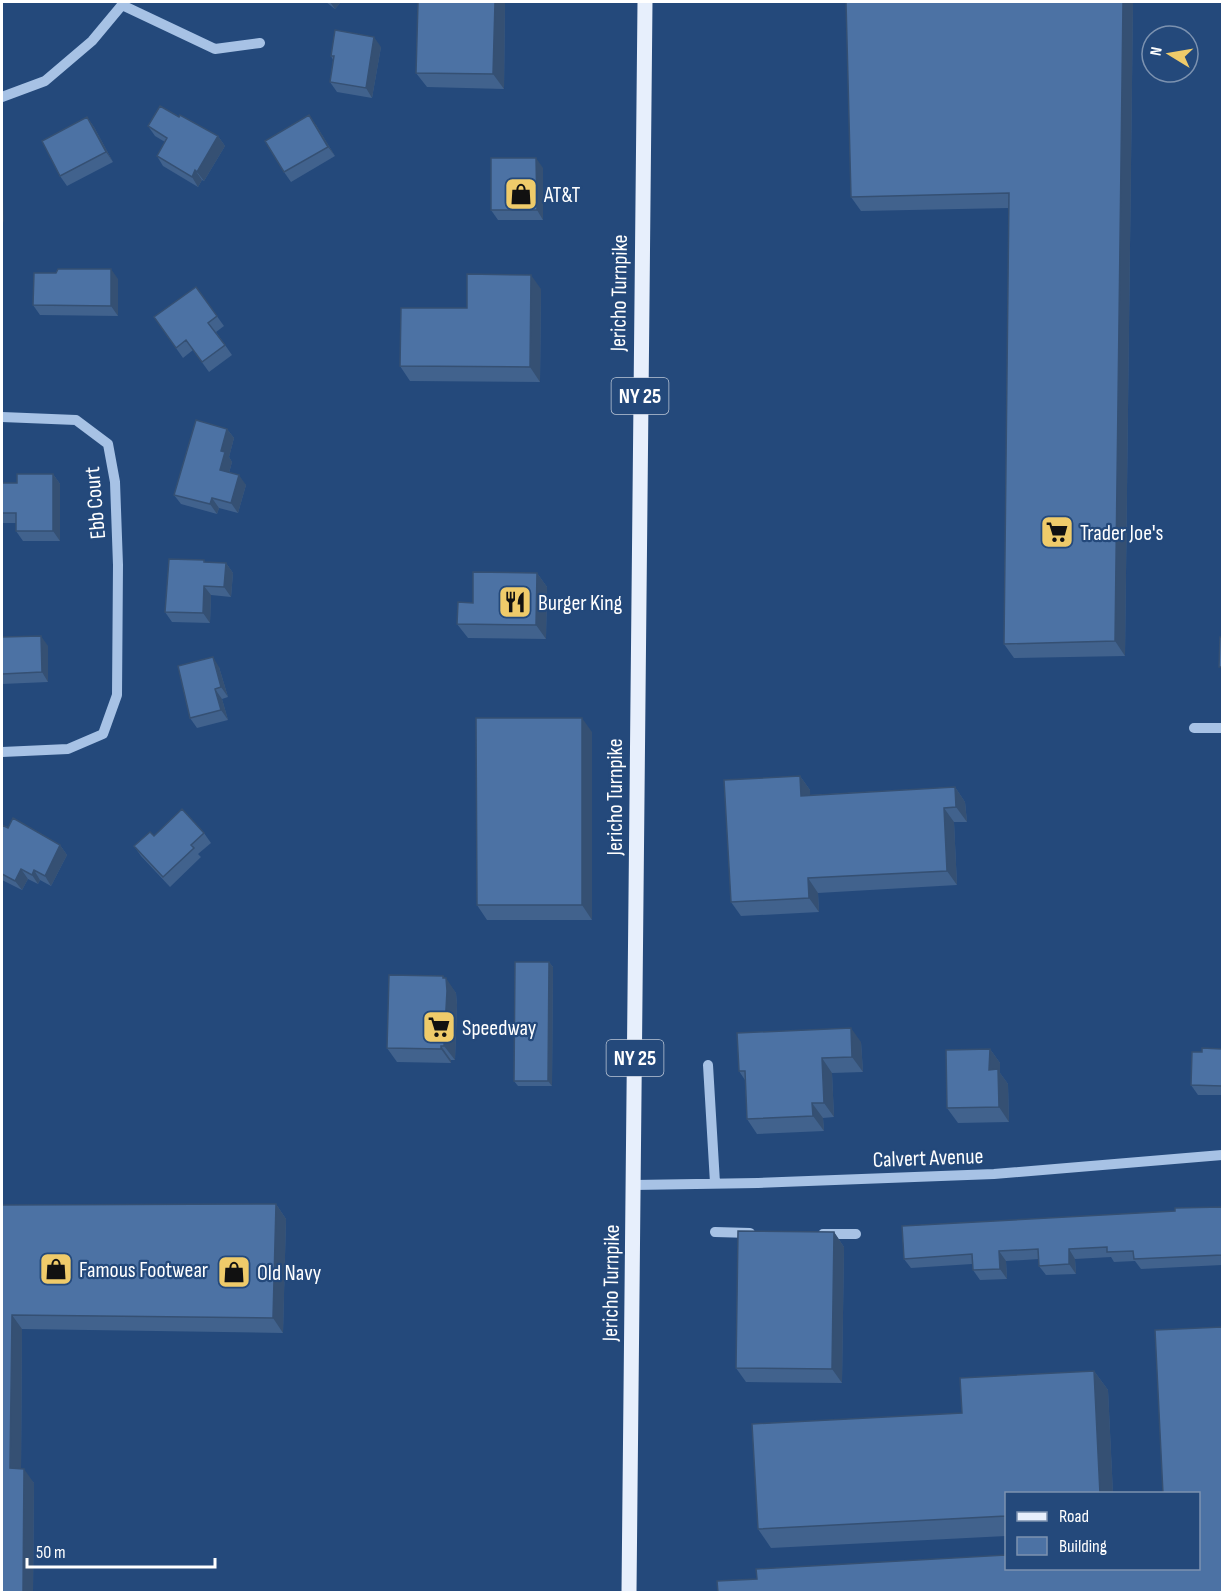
<svg xmlns="http://www.w3.org/2000/svg" width="1224" height="1594" viewBox="0 0 1224 1594" font-family="'Sofia Sans Condensed',sans-serif">
  <rect width="100%" height="100%" fill="#24497b"/>
  <g fill="none" stroke-linecap="round" stroke-linejoin="round">
    <!-- minor -->
    <path stroke="#a7c2e5" stroke-width="10" d="M122,5l93,44 45,-6
      M2,97l43,-16 47,-40 30,-36 1,-3
      M2,417l74,3 32,24 7,38 3,83 -1,130 -14,39 -35,15 -66,3
      M1194,728h28
      M708,1065l7,118
      M634,1185l124,-2 236,-9 228,-19
      M715,1232l35,1
      M823,1234h33"/>
    <!-- major -->
    <path stroke="#e7effc" stroke-width="15" d="M629,1592l16,-1590"/>
  </g>
  <!-- wall -->
  <path fill="#41628d" d="M326,2h15l-6,7z
    M418,2h87l-1,87 -77,-2 -11,-14z
    M846,2h287l-8,654 -111,2 -10,-14 5,-436 -148,3 -10,-14z
    M381,47l-9,51 -35,-6 -7,-10 3,-22 -2,-4z
    M87,117l7,10 19,35 -46,24 -7,-10z
    M179,117l39,19 7,10 -21,35 -2,-1 -4,7 -35,-21 -6,-10 8,-14 -10,-6 -7,-10z
    M316,125l19,31 -44,26 -7,-10z
    M543,168v52h-45l-7,-10z
    M56,273l62,6v37l-78,-1 -7,-10z
    M196,287l28,39 -8,6 16,23 -23,17 -16,-22 -10,8 -29,-41z
    M541,289l-1,93 -130,-1 -10,-15 67,-58z
    M227,429l7,9 -5,19 3,5 -3,11 17,12 -8,28 -19,-5 -2,6 -36,-10 -7,-9z
    M53,474l7,10v57h-37l-7,-10v-8h-14v-40h15z
    M204,560l1,2 21,1 7,10 -2,24 -20,-2 -1,28 -38,-1 -7,-10z
    M537,573l10,14 -1,52 -78,-1 -11,-14 16,-21z
    M2,637l46,9v36l-46,2z
    M219,667l9,30 -6,2 6,21 -31,8 -7,-10z
    M592,732v188h-105l-10,-15z
    M800,776l10,14v5l145,-8 10,15 2,20h-13l3,63 -139,8 1,19 -78,4 -10,-14z
    M2,825l58,20 7,10 -16,31 -11,-6 -2,4 -10,-5 -6,11 -20,-10z
    M204,833l7,10 -13,11 3,3 -31,30 -29,-31 -7,-10 20,-10z
    M549,962l4,5 -1,119h-34l-4,-5z
    M443,976l13,17 1,12 -2,55h-4v3l-54,-1 -10,-14z
    M861,1042l2,30 -31,1 2,44 -11,1 1,13 -67,3 -10,-15 -2,-39 -6,-9z
    M990,1049l10,14v10l8,11 1,38 -51,1 -11,-15z
    M1222,1049v46h-24l-7,-10 11,-33z
    M276,1204l10,15 -3,114 -261,-4 -1,140 13,14 -1,110h-31v-388z
    M1222,1207v58l-81,4 -6,-8 -21,1 -3,-5 -36,2 1,15 -30,1 -7,-9v-7l-33,2 1,18 -27,1 -7,-10 -1,-6 -61,4 -7,-9 271,-48z
    M834,1232l10,15 -2,136 -96,-1 -10,-14z
    M1094,1371l14,19 5,104h-107v42l-235,12 -13,-19 204,-116z"/>
  <!-- shaded-wall -->
  <path fill="#355073" d="M330,2h11l-6,7z
    M495,2h10l-1,87 -11,-15z
    M1123,2h10l-8,654 -10,-15z
    M374,37l7,10 -9,51 -6,-10z
    M309,115l7,10 19,31 -7,-9z
    M87,117l7,10 19,35 -7,-10z
    M218,136l7,10 -21,35 -7,-9z
    M536,158l7,10v52l-6,-10z
    M195,170l7,10 -4,7 -6,-10z
    M2,192l1,2 1,29 -2,-4z
    M111,269l7,10v37l-7,-10z
    M531,275l10,14 -1,93 -10,-15z
    M227,429l7,9 -5,19 3,5 -5,18 -7,-10 1,-19z
    M53,474l7,10v57l-7,-10z
    M239,475l7,10 -8,28 -7,-10z
    M212,498l7,10 -2,6 -7,-10z
    M226,563l7,10 -2,24 -7,-10z
    M537,573l10,14 -1,52 -10,-14z
    M204,586l7,9 -1,28 -7,-10z
    M41,636l7,10v36l-6,-10z
    M213,657l6,10 9,30 -7,-10z
    M215,689l7,10 6,21 -7,-10z
    M582,718l10,14v188l-10,-15z
    M800,776l10,14 1,20 -10,-14z
    M955,787l10,15 2,20 -11,-15z
    M944,808l10,14 3,63 -10,-14z
    M60,845l7,10 -16,31 -6,-10z
    M21,869l7,10 -6,11 -7,-9z
    M34,870l6,10 -2,4 -6,-9z
    M808,878l10,15 1,19 -10,-14z
    M549,962l4,5 -1,119 -4,-5z
    M443,976l3,6v-4l10,15 1,12 -2,55 -11,-14z
    M851,1028l10,14 2,30 -11,-15z
    M441,1046l10,14v3l-10,-14z
    M990,1049l10,14v10l8,11 1,38 -10,-15 -10,-37z
    M822,1058l10,15 2,44 -10,-14z
    M812,1103l11,15 1,13 -11,-15z
    M276,1204l10,15 -3,114 -10,-15z
    M834,1232l10,15 -2,136 -10,-14z
    M1069,1249l6,10 1,15 -7,-10z
    M999,1251l7,10 1,18 -7,-10z
    M12,1315l10,14 -1,154 -11,-15z
    M1094,1371l14,19 5,104h-13z
    M24,1469l10,14 -1,110h-10z"/>
  <!-- building -->
  <path fill="#4c72a4" stroke="#355073" stroke-width="1.5" d="M418,2h77l-2,72 -77,-1z
    M846,2h277l-8,639 -111,3 5,-451 -158,4z
    M335,30l39,7 -8,51 -36,-6 4,-26h-3z
    M160,106l19,11 1,-2 38,21 -21,36 -2,-2 -3,7 -35,-21 10,-18 -19,-12z
    M309,115l19,32 -44,25 -19,-31z
    M87,117l19,35 -46,24 -18,-35z
    M491,158h45l1,52h-46z
    M58,269h53v37l-78,-1 1,-32h22z
    M467,274l64,1 -1,92 -130,-1 1,-58h66z
    M196,287l21,29 -9,7 17,22 -23,17 -16,-22 -10,8 -22,-31z
    M196,420l31,9 -6,22 4,1 -5,18 19,5 -8,28 -19,-5 -2,6 -36,-9z
    M17,474h36v57h-37v-18h-14v-30h15z
    M169,559l35,1v2l22,1 -2,24 -20,-1 -1,27 -38,-1z
    M473,572l64,1 -1,52 -79,-1 1,-22 15,1z
    M41,636l1,36 -40,2v-37z
    M1220,637h2v30h-3z
    M213,657l8,30 -6,2 6,21 -31,8 -12,-52z
    M476,718h106v187h-105z
    M800,776l1,20 154,-9 1,20 -12,1 3,63 -139,7 1,20 -78,4 -7,-122z
    M182,809l22,24 -13,12 3,3 -31,29 -29,-31 16,-14 4,4z
    M13,818l47,27 -15,31 -11,-6 -2,5 -11,-6 -6,12 -13,-7v-49l6,3z
    M515,962h34l-1,119h-34z
    M389,975l54,1v2h3l1,13 -3,55h-3v3l-54,-1z
    M851,1028l1,29 -30,1 2,45h-12l1,13 -66,3 -2,-48h-6l-2,-38z
    M1202,1048l20,1v37l-31,-1 1,-33h10z
    M990,1049l-1,21 9,-1 1,38 -52,1 -1,-58z
    M276,1204l-3,114 -261,-3 -2,153 14,1 -1,124h-21v-388z
    M1222,1207v48l-88,4 -1,-8 -26,1v-5l-38,2v15l-30,2 -1,-17 -39,2 1,18 -27,1 -1,-16 -68,5 -2,-33 273,-15v-3z
    M738,1231l96,1 -2,137 -96,-1z
    M1222,1327v266h-504l-1,-12 40,-2 -1,-10 250,-14v14h192v-75h-35l-8,-164z
    M1094,1371l6,123h-94v22l-248,13 -6,-105 210,-11 -2,-35z"/>
  <!-- icons -->
  <defs>
    <symbol id="shop-square" viewBox="-11 -11 22 22"><rect x="-9" y="-9" width="18" height="18" rx="4" fill="#efcb6a" stroke="#24497b"/><path d="M-5-2.5h2.3a2.7 3.5 0 0 1 5.4 0H5L5.5 6h-11ZM-1.5-2.5h3a1.5 2.3 0 0 0-3 0Z" fill="#111"/></symbol>
    <symbol id="supermarket-square" viewBox="-11 -11 22 22"><rect x="-9" y="-9" width="18" height="18" rx="4" fill="#efcb6a" stroke="#24497b"/><path d="M-6-5.5h2.5l.6 2H6L4.5 2H-2.5L-4.4-4H-6ZM-1.5 3.2a1.3 1.3 0 1 0 .1 0ZM3 3.2a1.3 1.3 0 1 0 .1 0Z" fill="#111"/></symbol>
    <symbol id="restaurant-square" viewBox="-11 -11 22 22"><rect x="-9" y="-9" width="18" height="18" rx="4" fill="#efcb6a" stroke="#24497b"/><path d="M-5-6h1v4h1v-4h1v4h1v-4h1v5L-1.5 .5V6h-2V.5L-5-1ZM5-6V6H3V1.5H1.5Q1.5-4 5-6Z" fill="#111"/></symbol>
  </defs>
  <g fill-rule="evenodd">
    <use href="#shop-square" x="502" y="175" width="38" height="38"/>
    <use href="#supermarket-square" x="1038" y="513" width="38" height="38"/>
    <use href="#restaurant-square" x="496" y="583" width="38" height="38"/>
    <use href="#supermarket-square" x="420" y="1008" width="38" height="38"/>
    <use href="#shop-square" x="37" y="1250" width="38" height="38"/>
    <use href="#shop-square" x="215" y="1253" width="38" height="38"/>
  </g>
  <g text-anchor="middle" stroke-width="4.5" stroke-linejoin="round" paint-order="stroke">
    <!-- shield labels -->
    <g fill="#24497b" stroke="#bdc8d7" stroke-width="1.5">
      <rect x="611.5" y="378" width="57" height="36" rx="4.5"/>
      <rect x="606.5" y="1040" width="57" height="36" rx="4.5"/>
    </g>
    <g font-size="21" font-weight="bold" fill="#fff">
      <text x="640" y="403">NY 25</text>
      <text x="635" y="1065">NY 25</text>
    </g>
    <!-- poi labels -->
    <g font-size="22" fill="#fff" stroke="#24497b" text-anchor="start">
      <text x="544" y="202">AT&amp;T</text>
      <text x="1080" y="540">Trader Joe's</text>
      <text x="538" y="610">Burger King</text>
      <text x="462" y="1035">Speedway</text>
      <text x="79" y="1277">Famous Footwear</text>
      <text x="257" y="1280">Old Navy</text>
    </g>
    <!-- street labels -->
    <g font-size="22" fill="#fff" stroke="#24497b">
      <text transform="translate(618 293) rotate(-89)" y="8">Jericho Turnpike</text>
      <text transform="translate(94 503) rotate(-95)" y="8">Ebb Court</text>
      <text transform="translate(614 797) rotate(-90)" y="8">Jericho Turnpike</text>
      <text transform="translate(928 1157) rotate(-2)" y="8">Calvert Avenue</text>
      <text transform="translate(610 1283) rotate(-89)" y="8">Jericho Turnpike</text>
    </g>
  </g>
  <!-- border -->
  <rect width="1224" height="1594" fill="none" stroke="#ffffff" stroke-width="6"/>
  <!-- legend -->
  <rect x="1005" y="1492" width="195" height="78" fill="#24497b" stroke="#7c92b0" stroke-width="1.5"/>
  <rect x="1017" y="1512" width="30" height="9" fill="#e7effc" stroke="#7c92b0" stroke-width="1.5"/>
  <text x="1059" y="1522" font-size="18" fill="#ffffff">Road</text>
  <rect x="1017" y="1537" width="30" height="18" fill="#4c72a4" stroke="#7c92b0" stroke-width="1.5"/>
  <text x="1059" y="1552" font-size="18" fill="#ffffff">Building</text>
  <!-- north arrow -->
  <g transform="translate(1170 54) rotate(281)"><circle r="28" fill="#24497b" stroke="#7c92b0" stroke-width="1.5"/>
  <path d="M0-4.5L10 22L0 15L-10 22Z" fill="#efcb6a"/>
  <text y="-9" font-size="16" font-weight="bold" text-anchor="middle" fill="#ffffff">N</text>
  </g>
  <!-- scale -->
  <path d="M27 1558v9h188v-9" fill="none" stroke="#ffffff" stroke-width="3"/>
  <text x="36" y="1558" font-size="18" fill="#ffffff" stroke="#24497b" stroke-width="4.5" paint-order="stroke">50 m</text>
</svg>
